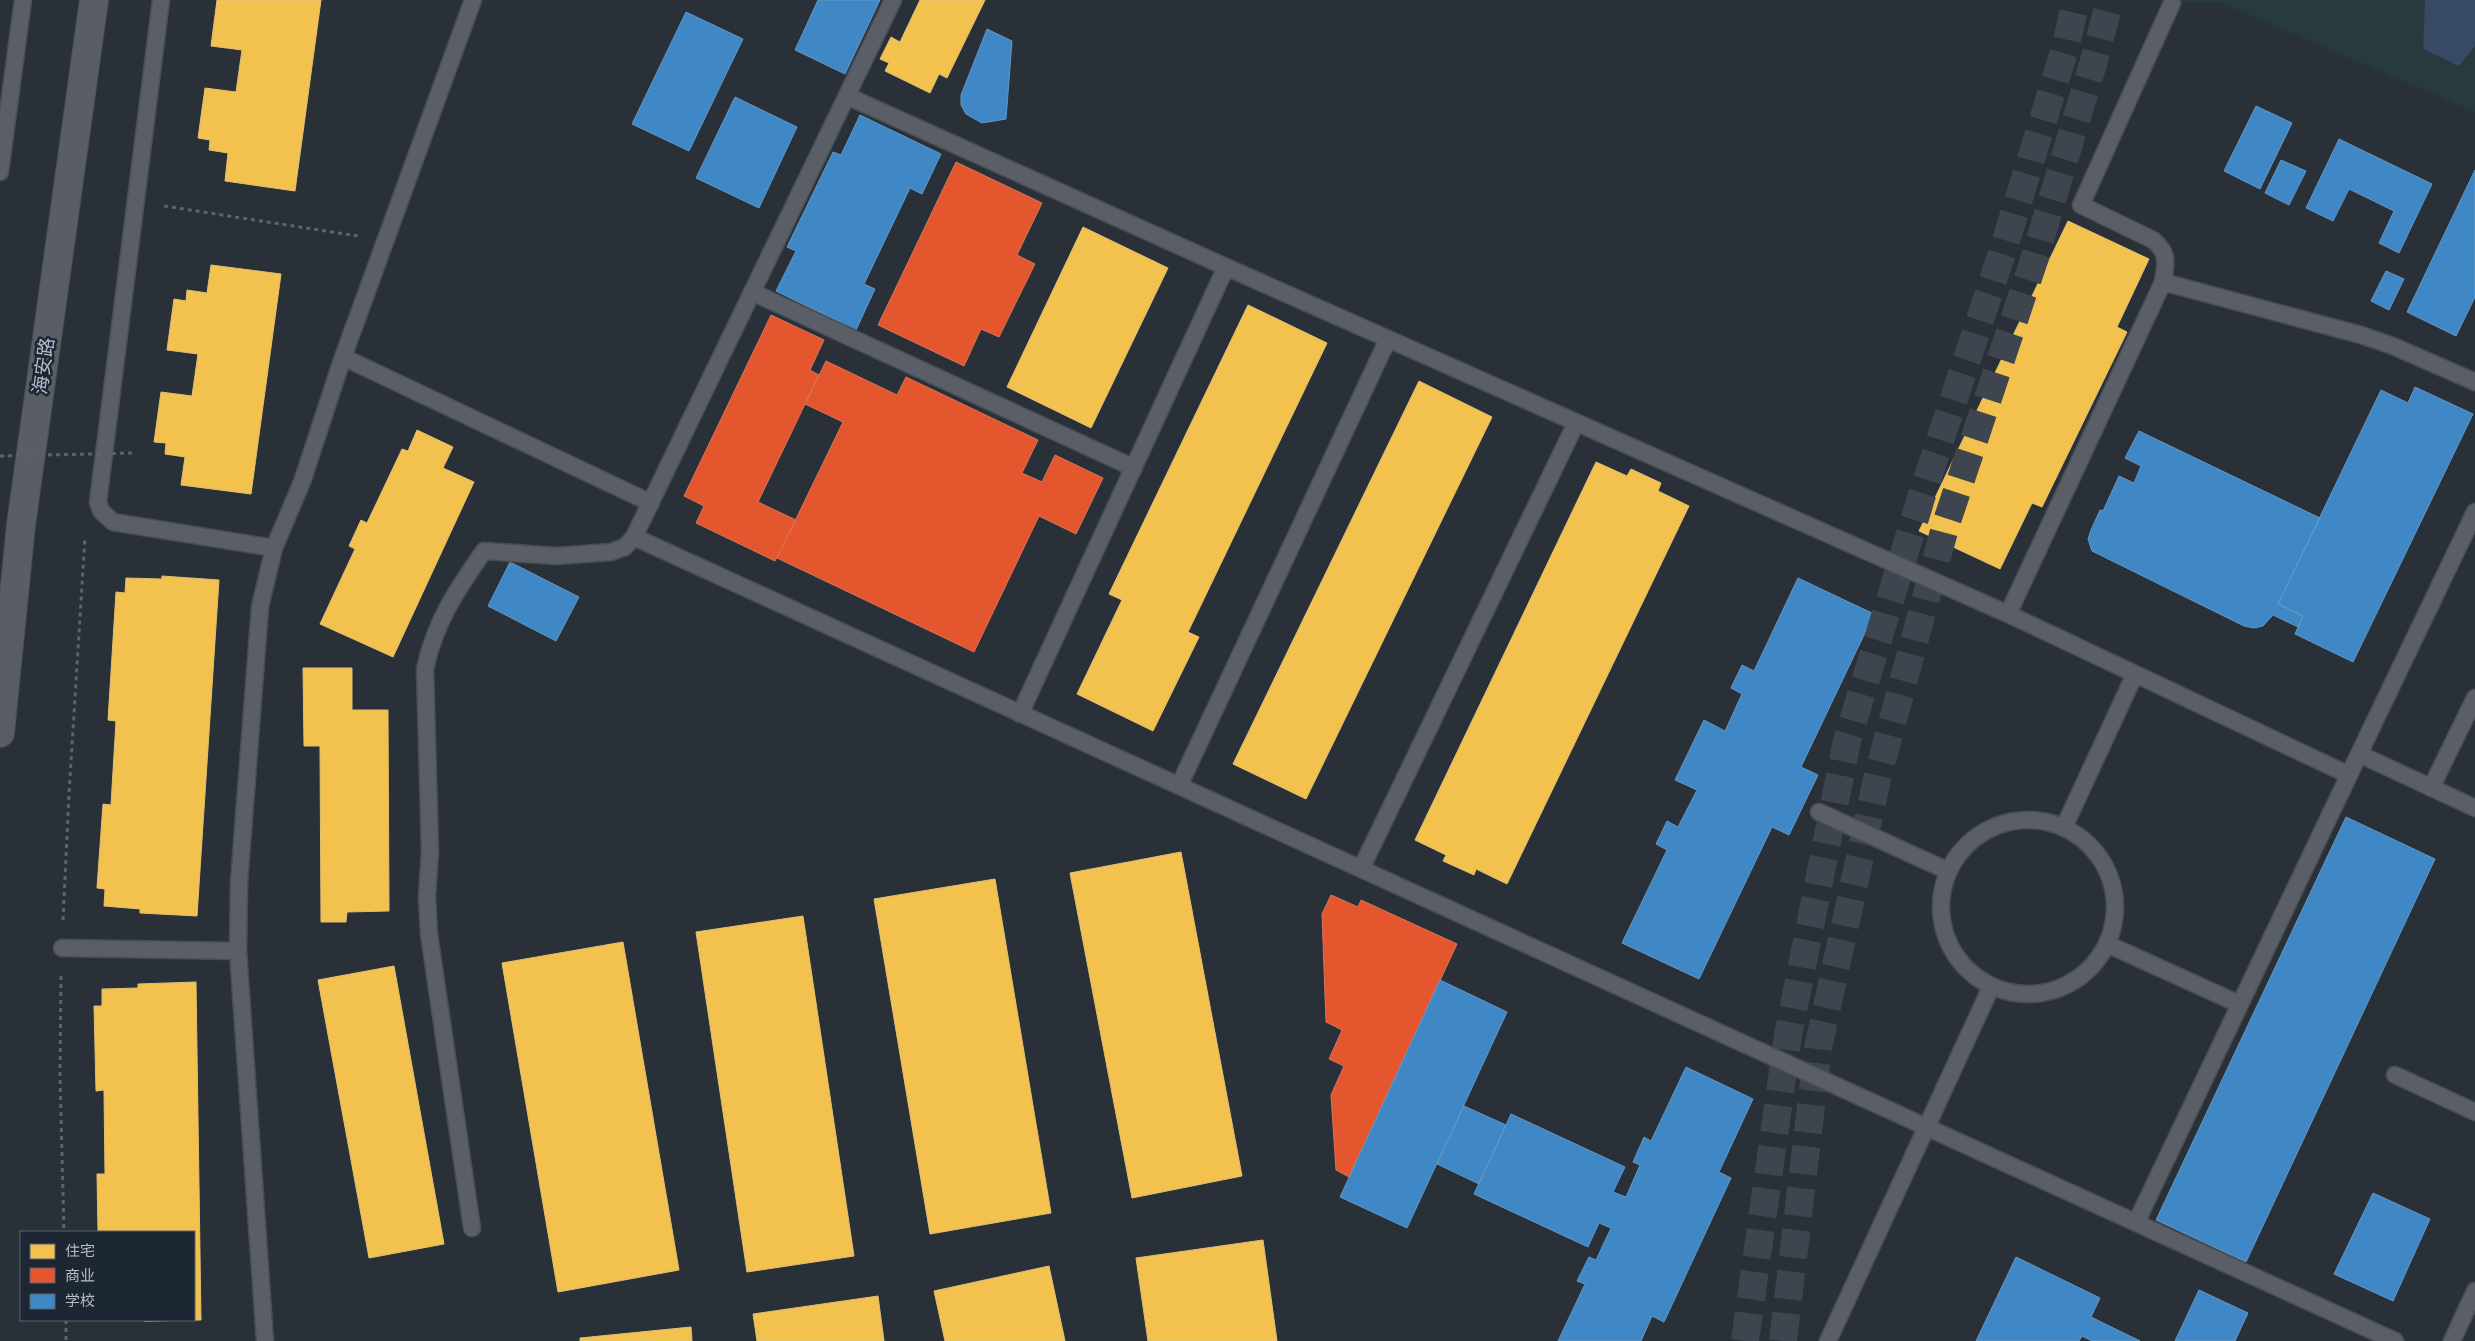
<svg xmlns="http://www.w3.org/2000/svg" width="2475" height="1341" viewBox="0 0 2475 1341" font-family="'Titillium Web','Noto Sans SC',sans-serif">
  <rect width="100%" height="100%" fill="#2a3038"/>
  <!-- green -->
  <path fill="#273a3e" d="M2165,0h260l-2,49 36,17 16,-20v66l-256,-110 -47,1z"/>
  <!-- water -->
  <path fill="#384963" d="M2425,0h50v46l-16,20 -36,-17z"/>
  <!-- homes -->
  <path fill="#f2c14e" stroke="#dfc073" d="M217,0h104l-26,191 -70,-10 3,-28 -19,-3 1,-10 -12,-2 7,-50 31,4 6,-42 -31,-4z
    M920,0h65l-38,78 -8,-4 -9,19 -45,-22 4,-8 -9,-4 11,-22 9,5z
    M2068,221l81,38 -32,68 10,5 -85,175 -10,-4 -32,66 -81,-38z
    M1083,227l85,41 -77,160 -84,-41z
    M211,265l70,9 -30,220 -70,-9 4,-28 -20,-3 1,-11 -12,-1 7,-50 31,4 6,-42 -31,-4 7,-51 12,2 1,-11 20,3z
    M1248,305l79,38 -139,289 11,5 -46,94 -76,-37 45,-94 -13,-6z
    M1419,381l73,36 -186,382 -73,-35z
    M417,430l36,17 -10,21 31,14 -81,175 -73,-33 35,-75 -6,-3 12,-26 6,3 35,-74 6,2z
    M1596,462l31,14 4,-7 30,14 -3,8 31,15 -182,378 -31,-15 -2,6 -31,-14 3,-6 -31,-15z
    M162,576l57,4 -22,336 -57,-3v-4l-36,-3 1,-17 -8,-1 6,-84 8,1 5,-84 -8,-1 8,-128 9,1 1,-15 36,1z
    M303,668h49v42h36l1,201 -42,1 -1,10h-25l-1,-176h-16z
    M1181,852l61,324 -110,22 -62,-325z
    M995,879l56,334 -121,21 -56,-335z
    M803,916l51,340 -107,16 -51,-340z
    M623,942l56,328 -121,22 -56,-329z
    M394,966l50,278 -75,14 -51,-278z
    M196,982l5,338 -57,1 50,-1v-88h-96l-1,-58h8l-1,-84 -8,1 -2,-85h8v-17l36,-1v-4z
    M1263,1240l14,101h-129l-12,-83z
    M1049,1266l16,75h-120l-11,-50z
    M878,1296l6,45h-127l-4,-27z
    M691,1327l1,14h-112v-3z"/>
  <!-- shops -->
  <path fill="#e4572e" stroke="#d6755c" d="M956,162l86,41 -25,52 18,9 -36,73 -18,-8 -17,37 -86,-41z
    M771,315l53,25 -14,30 9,5 -61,127 38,18 -21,41 -79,-38 8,-17 -20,-10z
    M826,361l71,34 9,-18 132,63 -16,33 20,9 13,-27 48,23 -27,56 -37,-18 -65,136 -197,-94 66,-136 -38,-18z
    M1331,895l27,12 3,-7 96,44 -108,233 -13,-7 -5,-75 13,-29 -15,-7 13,-29 -16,-8 -4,-108z"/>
  <!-- schools -->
  <path fill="#3f88c5" stroke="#6298c6" d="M818,0h62l-35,74 -50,-24z
    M686,12l57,27 -54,112 -57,-27z
    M987,29l25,12 -6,78 -24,4 -16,-9 -5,-9v-10z
    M735,97l62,30 -38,81 -63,-30z
    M2256,106l36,17 -32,66 -36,-18z
    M860,115l81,39 -19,40 -12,-6 -46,96 11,5 -19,41 -80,-39 20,-40 -9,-4 46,-95 8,3z
    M2339,139l93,45 -33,69 -20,-10 15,-32 -45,-22 -16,32 -27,-13z
    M2281,160l25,11 -17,34 -24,-12z
    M2475,170v127l-19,39 -49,-24z
    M2386,271l18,8 -15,31 -18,-9z
    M2415,387l58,27 -120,248 -58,-28 8,-18 -25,-12 103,-214 27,13z
    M2139,431l181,87 -42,86 25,12 -5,11 -25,-12 -10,11 -9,2 -10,-2 -152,-75 -4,-12 3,-9 9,-20 3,1 16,-35 15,7 7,-17 -16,-8z
    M510,562l69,35 -23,44 -68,-35z
    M1798,578l76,36 -73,153 17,8 -29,60 -17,-8 -73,152 -77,-36 45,-93 -11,-6 11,-23 11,6 19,-37 -22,-10 29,-60 21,11 17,-37 -11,-6 11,-23 12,6z
    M2346,817l89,42 -189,403 -90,-42z
    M1440,980l67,32 -100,216 -67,-31z
    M1686,1067l67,32 -34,73 12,6 -67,144 -12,-6 -11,25h-83l27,-57 -8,-3 12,-24 7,3 15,-32 -12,-5 -11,24 -114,-53 37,-80 114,53 -12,25 13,5 14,-32 -7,-3 11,-25 7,4z
    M1464,1106l42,19 -27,59 -42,-20z
    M2373,1193l57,26 -37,82 -59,-27z
    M2016,1257l84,41 -9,19 49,24h-48l-10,-5 -3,5h-103z
    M2199,1290l49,23 -13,28h-60z"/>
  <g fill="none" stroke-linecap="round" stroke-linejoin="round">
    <!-- primary-tunnel -->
    <path stroke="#3f454e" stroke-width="28" stroke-dasharray="28 14" stroke-linecap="butt" d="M1745,1341l43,-305 59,-295 75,-246 82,-248 62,-202 10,-45
      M1783,1341l35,-293 60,-273 68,-251 89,-267 60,-200 15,-57"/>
    <defs>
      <path id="lane" d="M161,0l-63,502 3,9 12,11 161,26
        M847,96l379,171 782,347 341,161 10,-21 116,54
        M0,172l23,-172
        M2163,282c3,-19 6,-29 -10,-42l-72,-35 91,-202
        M752,292l382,176
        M343,357l308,146
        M634,537l1761,804
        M2008,614l155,-332 198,53 32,11 82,36
        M1020,714l206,-447
        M2359,754l116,-242
        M1179,786l209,-447
        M2431,788l44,-90
        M1819,812l129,59
        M1941 907a87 87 0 1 1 174 0a87 87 0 1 1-174 0Z
        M2064,827l71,-153
        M1361,869l215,-446
        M2107,944l132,60
        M62,948l176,3
        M2395,1075l80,37
        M2136,1223l213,-448
        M472,1228l-43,-294 -2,-37 3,-46 -5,-182c10,-47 31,-78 59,-118l73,5 54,-4 14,-5 9,-10 259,-537
        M265,1341l-27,-390 1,-68 21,-276 14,-59 28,-66 41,-125 130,-357
        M1828,1341l163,-354
        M2452,1341l23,-50"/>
      <path id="secondary" d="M0,733l21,-208 73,-525"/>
    </defs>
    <!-- lane casing -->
    <use href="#lane" stroke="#484c53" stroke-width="19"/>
    <!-- secondary casing -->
    <use href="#secondary" stroke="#484c53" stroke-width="30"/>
    <!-- path -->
    <path stroke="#5d636a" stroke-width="3" stroke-dasharray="4 4" stroke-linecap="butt" d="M164,206l194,30
      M63,920l6,-126 16,-257
      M61,976l-1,100 4,156
      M66,1320v21"/>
    <!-- lane -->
    <use href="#lane" stroke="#5a5e66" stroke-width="16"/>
    <!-- secondary -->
    <use href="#secondary" stroke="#595d64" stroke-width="28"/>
    <!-- path-bridge -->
    <path stroke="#5d636a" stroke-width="3" stroke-dasharray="4 4" stroke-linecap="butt" d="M0,456l133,-3"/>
  </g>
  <g text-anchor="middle" stroke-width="5" stroke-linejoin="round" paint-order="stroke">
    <!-- street labels -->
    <g font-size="19" fill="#b4bcc9" stroke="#1d2633">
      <text transform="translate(43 366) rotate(-82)" y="7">海安路</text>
    </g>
  </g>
  <!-- legend -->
  <rect x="20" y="1231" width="175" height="90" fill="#1d2633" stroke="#59626f"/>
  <rect x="30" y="1244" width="25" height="15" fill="#f2c14e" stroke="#59626f"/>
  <text x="65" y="1256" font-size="15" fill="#b4bcc9">住宅</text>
  <rect x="30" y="1268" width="25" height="15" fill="#e4572e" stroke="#59626f"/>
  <text x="65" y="1281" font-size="15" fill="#b4bcc9">商业</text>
  <rect x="30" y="1294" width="25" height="15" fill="#3f88c5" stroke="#59626f"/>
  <text x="65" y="1306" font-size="15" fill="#b4bcc9">学校</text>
</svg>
